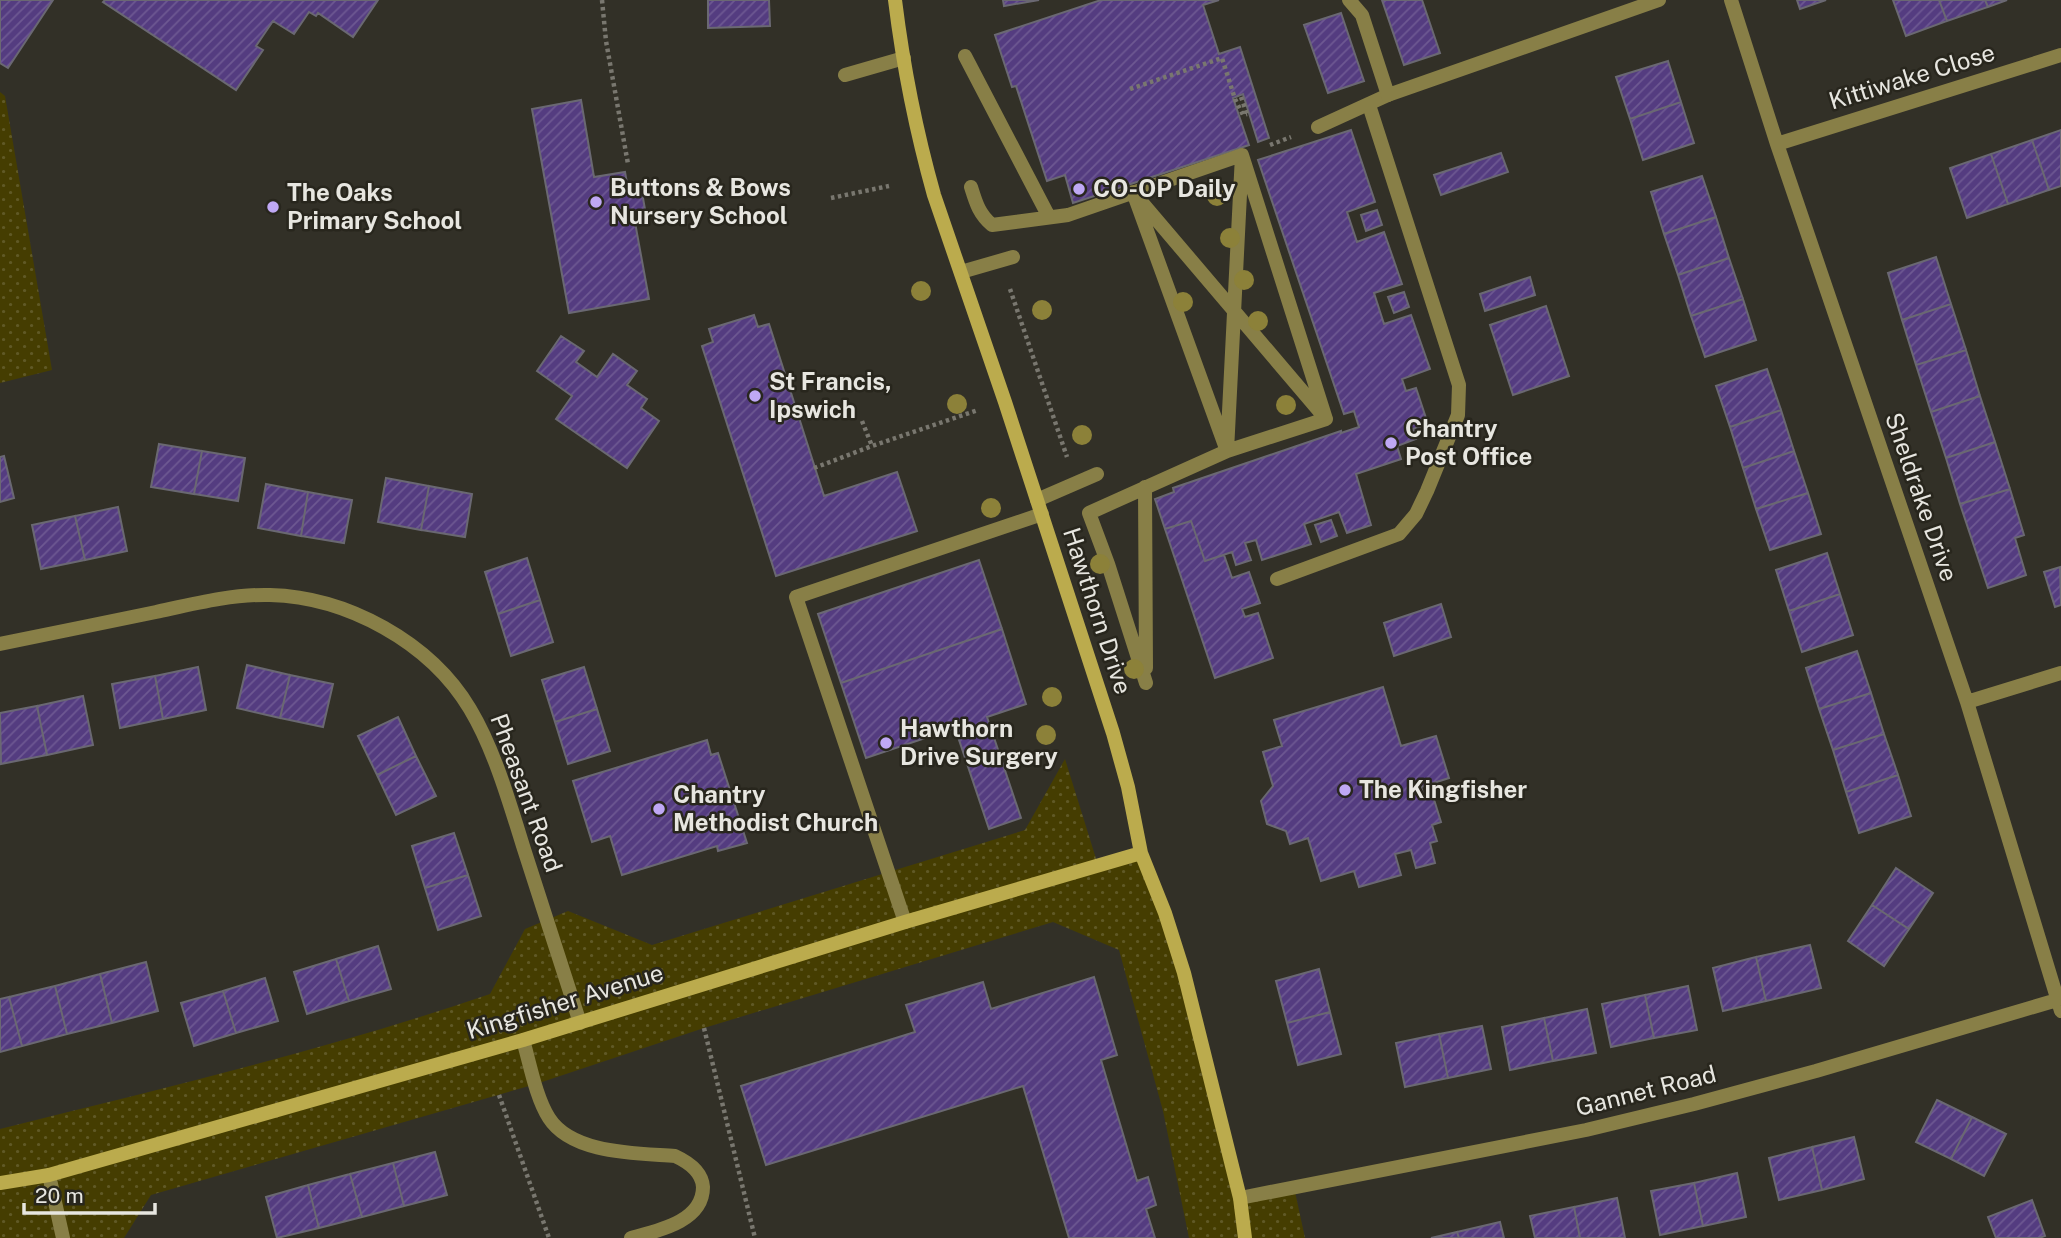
<svg xmlns="http://www.w3.org/2000/svg" width="2061" height="1238" viewBox="0 0 2061 1238" font-family="'Public Sans',sans-serif">
  <defs>
    <pattern id="grass-dots" width="8" height="8" patternUnits="userSpaceOnUse" patternTransform="scale(1.75)"><rect width="8" height="8" fill="#453d01"/><path d="M2 2h.1M6 6h.1" fill="none" stroke="#605926" stroke-width="1.8" stroke-linecap="round"/></pattern>
    <pattern id="building-hatch" width="6" height="6" patternUnits="userSpaceOnUse" patternTransform="scale(1.75)"><rect width="6" height="6" fill="#543c80"/><path d="M-1 1l2-2M0 6l6-6M5 7l2-2" fill="none" stroke="#6d5892"/></pattern>
  </defs>
  <rect width="100%" height="100%" fill="#323027"/>
  <!-- grass -->
  <path fill="url(#grass-dots)" d="M0,92l5,4 47,274 -52,13z
    M1065,759l33,106 43,-12 24,60 75,285 54,-11 11,51h-116l-26,-127 -44,-161 -66,-28 -349,106 -168,56 -385,111 -27,43h-124v-109c164,-41 330,-80 490,-135l35,-65 43,-18 84,34 373,-115z"/>
  <!-- building -->
  <path fill="url(#building-hatch)" stroke="#6a6872" stroke-width="2" d="M0,0h53l-45,68 -8,-5z
    M105,0h273l-25,37 -35,-24 -2,3 -7,-4 -15,22 -21,-13 -17,25 7,4 -27,40 -133,-88z
    M708,0h61l1,26 -62,2z
    M1003,0h36l-35,6z
    M1101,0h118l-16,5 16,49 21,-7 29,91 -11,4 -15,-48 -10,4 16,47 -176,58 -8,-28 -18,6 -31,-95 -4,1 -17,-52z
    M1382,0h40l18,53 -36,12z
    M1797,0h29l-26,9z
    M1893,0h46l8,21 -41,15z
    M1939,0h46l3,7 -41,14z
    M1985,0h22l-19,7z
    M1341,13l23,68 -36,12 -24,-68z
    M1668,61l13,41 -51,17 -14,-42z
    M581,100l13,77 31,-5 3,17 13,-2 5,28 -12,2 15,82 -80,14 -37,-204z
    M1681,102l13,41 -51,17 -13,-41z
    M1351,130l24,72 -28,10 10,30 27,-10 18,52 -28,9 10,31 27,-9 19,54 -28,10 4,12 10,-3 12,36 -15,5 3,10 -19,7 4,13 -45,15 15,51 -24,8 -8,-21 -35,12 7,20 -49,16 -6,-20 -11,3 6,17 -15,5 -4,-13 -27,9 -14,-40 -26,8 -10,-30 19,-7 -1,-4 168,-57v2l18,-6 -5,-16 -10,3 -86,-254z
    M2061,130v56l-12,4 -17,-50z
    M2032,140l17,50 -41,14 -17,-50z
    M1501,153l7,19 -67,23 -7,-20z
    M1991,154l17,50 -41,14 -17,-50z
    M1702,176l14,41 -52,17 -13,-42z
    M1377,210l5,15 -16,6 -5,-16z
    M1716,217l13,41 -51,17 -14,-41z
    M1936,257l15,47 -49,16 -14,-47z
    M1729,258l14,41 -52,17 -13,-41z
    M1530,277l5,18 -50,16 -5,-17z
    M1404,292l5,15 -15,6 -6,-16z
    M1743,299l13,41 -51,17 -14,-41z
    M1951,304l15,46 -50,15 -14,-45z
    M1546,306l23,70 -56,19 -23,-70z
    M754,315l4,12 11,-3 55,172 73,-24 20,59 -141,45 -74,-230 11,-4 -4,-13z
    M561,336l23,15 -8,11 21,15 16,-23 24,17 -10,14 20,14 -6,9 18,13 -32,47 -71,-49 16,-23 -35,-25z
    M1966,350l14,46 -49,16 -15,-47z
    M1767,369l14,41 -51,17 -14,-41z
    M1980,396l15,46 -49,16 -15,-46z
    M1781,410l13,41 -51,17 -13,-41z
    M1995,442l15,47 -50,15 -14,-46z
    M159,444l43,7 -8,43 -43,-7z
    M202,451l43,7 -7,43 -44,-7z
    M1794,451l14,42 -52,16 -13,-41z
    M4,456l10,42 -14,4v-45z
    M386,478l43,8 -8,44 -43,-8z
    M266,484l42,8 -7,44 -43,-8z
    M429,486l43,8 -7,43 -44,-7z
    M2010,489l14,46 -9,3 11,37 -38,13 -28,-84z
    M308,492l44,8 -8,43 -43,-7z
    M1808,493l13,41 -51,16 -14,-41z
    M118,507l9,44 -42,9 -10,-44z
    M75,516l10,44 -44,9 -9,-44z
    M1331,520l6,16 -16,6 -6,-17z
    M1191,521l14,40 19,-6 8,23 17,-6 11,31 -18,6 3,8 13,-4 15,45 -58,20 -50,-149z
    M1827,553l13,41 -51,17 -13,-41z
    M527,558l13,42 -42,14 -13,-42z
    M979,560l23,69 -161,54 -23,-69z
    M2060,567l1,38 -6,2 -11,-35z
    M1840,594l13,41 -51,17 -13,-41z
    M540,600l13,42 -42,14 -13,-42z
    M1441,604l10,33 -57,19 -10,-33z
    M1002,629l24,75 -39,13 34,101 -32,11 -34,-101 -89,30 -25,-75z
    M1857,651l14,42 -52,16 -13,-41z
    M247,665l43,10 -10,43 -43,-10z
    M198,667l8,43 -43,9 -8,-43z
    M584,667l13,42 -42,13 -13,-42z
    M290,675l43,9 -10,43 -43,-9z
    M155,676l8,43 -43,9 -8,-44z
    M1383,687l18,59 35,-10 13,42 -28,9 3,9 8,-3 9,29 -9,3 5,16 -7,2 5,20 -19,5 -5,-18 -16,4 6,21 -42,12 -5,-16 -33,10 -13,-43 -18,6 -4,-13 -19,-7 -6,-23 12,-15 -10,-34 19,-6 -8,-26z
    M1871,693l13,41 -51,16 -14,-41z
    M83,696l10,49 -46,10 -10,-49z
    M37,706l10,49 -46,9 -1,-51z
    M597,709l13,42 -42,13 -13,-42z
    M398,717l18,39 -39,19 -19,-39z
    M1884,734l14,41 -52,17 -13,-42z
    M707,740l4,15 7,-2 29,90 -29,8 -1,-5 -95,29 -12,-39 -18,6 -19,-61z
    M416,756l20,40 -40,19 -19,-40z
    M1898,775l13,41 -52,17 -13,-41z
    M454,833l14,42 -43,13 -13,-42z
    M1896,868l37,25 -24,36 -37,-24z
    M468,875l13,41 -43,14 -13,-42z
    M1872,905l37,24 -25,37 -36,-25z
    M1810,945l11,43 -55,13 -10,-44z
    M378,946l13,43 -42,12 -13,-42z
    M1756,957l10,44 -43,10 -10,-43z
    M336,959l13,42 -42,13 -13,-42z
    M146,962l12,49 -46,12 -12,-49z
    M1319,969l11,43 -43,11 -11,-42z
    M100,974l12,49 -45,11 -12,-48z
    M1094,977l23,78 -16,5 36,121 11,-4 8,28 -10,4 9,29h-86l-46,-152 -257,79 -25,-79 174,-54 -9,-27 77,-23 8,27z
    M265,978l13,43 -42,12 -13,-42z
    M55,986l12,48 -45,12 -13,-49z
    M1688,986l9,44 -43,8 -9,-43z
    M223,991l13,42 -42,13 -13,-43z
    M1645,995l9,43 -43,9 -9,-43z
    M9,997l13,49 -22,6v-53z
    M1587,1009l9,44 -43,8 -9,-43z
    M1330,1012l11,42 -43,11 -11,-42z
    M1544,1018l9,43 -43,9 -8,-43z
    M1482,1026l9,43 -43,9 -9,-44z
    M1439,1034l9,44 -43,9 -9,-44z
    M1937,1100l35,17 -21,42 -35,-17z
    M1972,1117l34,17 -22,42 -33,-17z
    M1854,1137l10,42 -42,11 -10,-43z
    M1812,1147l10,43 -43,10 -10,-42z
    M435,1152l12,43 -43,11 -11,-43z
    M393,1163l11,43 -42,11 -12,-43z
    M1737,1173l9,44 -43,9 -9,-43z
    M350,1174l12,43 -43,11 -11,-43z
    M1694,1183l9,43 -43,9 -9,-44z
    M308,1185l11,43 -42,10 -11,-41z
    M1617,1198l8,40h-45l-6,-31z
    M2032,1200l13,36 -6,2h-43l-8,-21z
    M1574,1207l6,31h-45l-5,-22z
    M1500,1222l4,16h-45l-2,-6z
    M1457,1232l2,6h-28z"/>
  <g fill="none" stroke-linecap="round" stroke-linejoin="round">
    <!-- path -->
    <path stroke="#79776f" stroke-width="4.5" stroke-dasharray="3.5 3.5" stroke-linecap="butt" d="M602,0l4,41 22,123
      M1130,89l92,-31 13,41 8,16 4,-1
      M1241,97l6,17
      M1270,145l21,-8
      M831,198l58,-12
      M1010,289l57,168
      M862,421l10,25
      M814,468l58,-22 106,-36
      M704,1028l51,210
      M499,1095l50,143"/>
    <!-- lane -->
    <path stroke="#887f47" stroke-width="14" d="M845,75l59,-17
      M1318,127l70,-32
      M961,272l52,-15
      M1037,500l60,-26
      M1277,579l122,-45 17,-20 11,-23 31,-76 1,-30 -90,-280
      M905,922l-109,-325 246,-83
      M523,1040c7,24 13,58 26,78 23,36 87,35 126,38 13,6 27,15 28,31 0,35 -46,44 -72,51"/>
    <!-- street -->
    <path stroke="#887f47" stroke-width="14" d="M1349,0l13,15 26,80 271,-95
      M1731,0l46,144 190,558 94,309
      M965,56l84,161
      M1777,144l284,-89
      M1242,155l84,264 -99,32z
      M971,187c5,16 8,27 21,38l76,-10 174,-60
      M1145,487l1,181
      M0,644c52,-11 104,-21 156,-32 37,-8 76,-18 114,-17 77,2 160,47 200,114 24,40 39,92 53,137 19,59 38,118 57,177
      M1146,683l-38,-119 -19,-51 138,-62 -94,-259 193,227
      M1967,702l94,-29
      M49,1175l14,63
      M1240,1198l346,-68 108,-26 122,-33 241,-71"/>
    <!-- secondary -->
    <path stroke="#bbab4d" stroke-width="14" d="M895,0c8,65 21,131 39,195l71,207 108,331 15,54 13,66 24,60 19,60 56,225 5,40
      M0,1183l49,-8 474,-135 382,-118 236,-69"/>
  </g>
  <!-- trees -->
  <g fill="#8c8139">
    <circle cx="1217" cy="196" r="10"/>
    <circle cx="1230" cy="238" r="10"/>
    <circle cx="1244" cy="280" r="10"/>
    <circle cx="921" cy="291" r="10"/>
    <circle cx="1183" cy="302" r="10"/>
    <circle cx="1042" cy="310" r="10"/>
    <circle cx="1258" cy="321" r="10"/>
    <circle cx="957" cy="404" r="10"/>
    <circle cx="1286" cy="405" r="10"/>
    <circle cx="1082" cy="435" r="10"/>
    <circle cx="991" cy="508" r="10"/>
    <circle cx="1100" cy="564" r="10"/>
    <circle cx="1134" cy="669" r="10"/>
    <circle cx="1052" cy="697" r="10"/>
    <circle cx="1046" cy="735" r="10"/>
  </g>
  <!-- markers -->
  <g fill="#bfa8f4" stroke="#28261d" stroke-width="2.5">
    <circle cx="1079" cy="189" r="7"/>
    <circle cx="596" cy="202" r="7"/>
    <circle cx="273" cy="207" r="7"/>
    <circle cx="755" cy="396" r="7"/>
    <circle cx="1391" cy="443" r="7"/>
    <circle cx="886" cy="743" r="7"/>
    <circle cx="1345" cy="790" r="7"/>
    <circle cx="659" cy="809" r="7"/>
  </g>
  <g text-anchor="middle" stroke-width="5" stroke-linejoin="round" paint-order="stroke">
    <!-- street labels -->
    <g font-size="24" fill="#e7e6e0" stroke="#28261d">
      <text transform="translate(1912 77) rotate(-17)" y="8">Kittiwake Close</text>
      <text transform="translate(1921 497) rotate(71)" y="8">Sheldrake Drive</text>
      <text transform="translate(1097 611) rotate(72)" y="8">Hawthorn Drive</text>
      <text transform="translate(526 793) rotate(70)" y="8">Pheasant Road</text>
      <text transform="translate(565 1002) rotate(-17)" y="8">Kingfisher Avenue</text>
      <text transform="translate(1646 1091) rotate(-14)" y="8">Gannet Road</text>
    </g>
    <!-- poi labels -->
    <g font-size="24" font-weight="bold" fill="#e7e6e0" stroke="#28261d" text-anchor="start">
      <text x="610" y="196">Buttons &amp; Bows<tspan x="610" dy="28">Nursery School</tspan></text>
      <text x="1093" y="197">CO-OP Daily</text>
      <text x="287" y="201">The Oaks<tspan x="287" dy="28">Primary School</tspan></text>
      <text x="769" y="390">St Francis,<tspan x="769" dy="28">Ipswich</tspan></text>
      <text x="1405" y="437">Chantry<tspan x="1405" dy="28">Post Office</tspan></text>
      <text x="900" y="737">Hawthorn<tspan x="900" dy="28">Drive Surgery</tspan></text>
      <text x="1359" y="798">The Kingfisher</text>
      <text x="673" y="803">Chantry<tspan x="673" dy="28">Methodist Church</tspan></text>
    </g>
  </g>
  <!-- scale -->
  <path d="M24 1203v10h131v-10" fill="none" stroke="#e7e6e0" stroke-width="3.5"/>
  <text x="35" y="1203" font-size="21" fill="#e7e6e0" stroke="#28261d" stroke-width="5" paint-order="stroke">20 m</text>
</svg>
